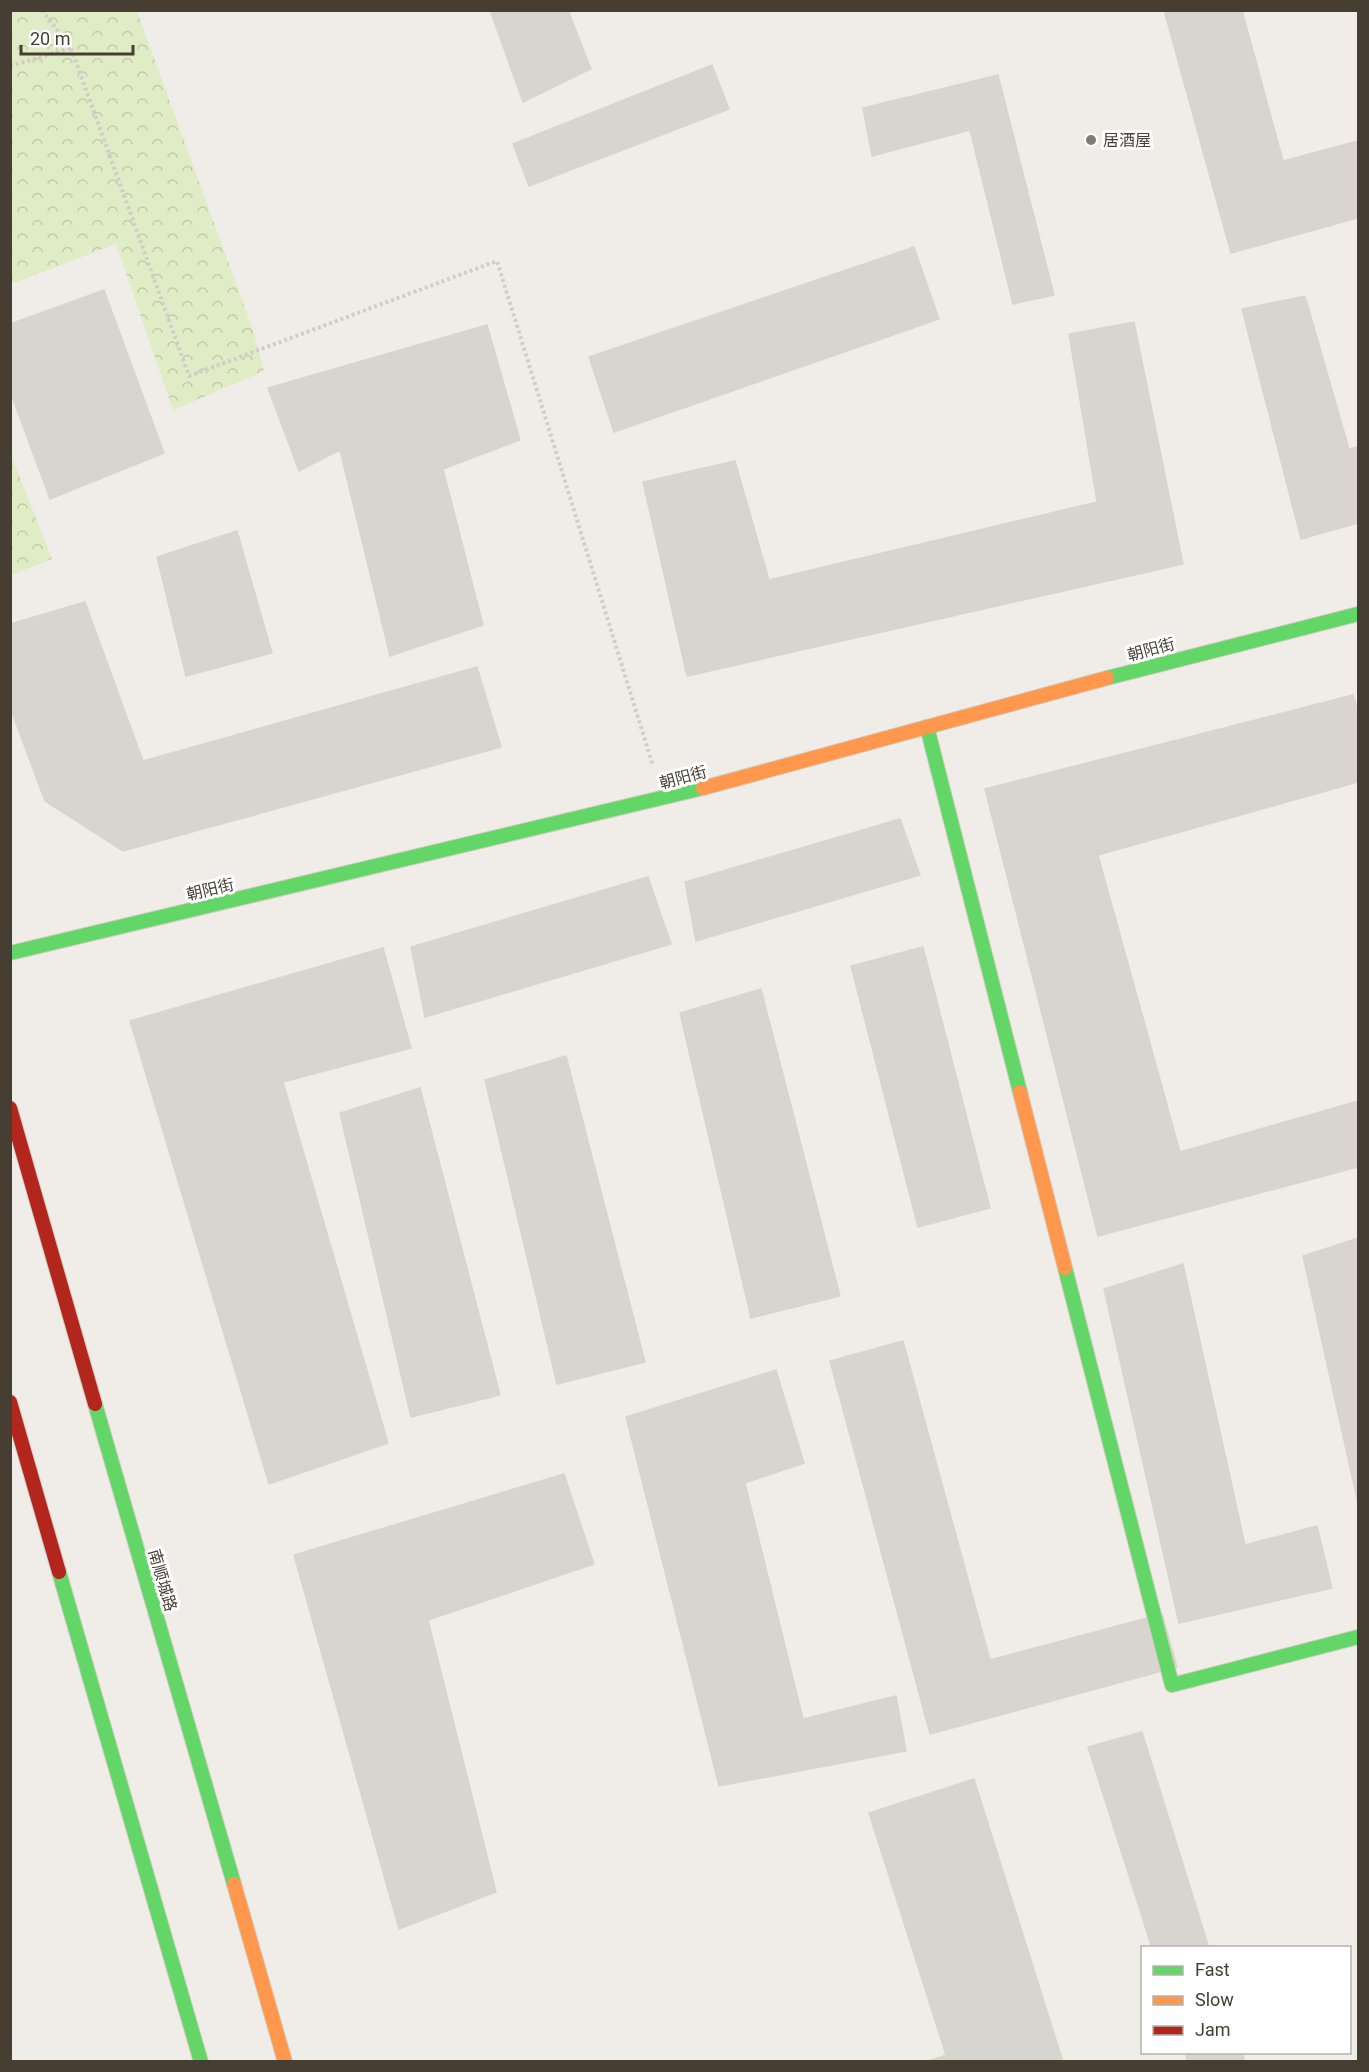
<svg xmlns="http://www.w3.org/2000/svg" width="1369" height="2072" viewBox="0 0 1369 2072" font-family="Roboto,'Noto Sans SC',sans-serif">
  <defs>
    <pattern id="park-crowns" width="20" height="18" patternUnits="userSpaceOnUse" patternTransform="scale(1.5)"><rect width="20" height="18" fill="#e0ecc5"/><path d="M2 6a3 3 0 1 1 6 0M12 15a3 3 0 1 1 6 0" fill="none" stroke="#c2cbaa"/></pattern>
  </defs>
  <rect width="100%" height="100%" fill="#f0ede8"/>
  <!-- park -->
  <path fill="url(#park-crowns)" d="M11,10l126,1 116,319 11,41 -91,39 -57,-166 -105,40z
    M10,452l42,107 -41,16h-1z"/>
  <!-- building -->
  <path fill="#d8d4cf" stroke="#d8d4ce" stroke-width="1.5" d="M490,10h78l23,59 -68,33z
    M1164,10h78l41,151 75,-20v77l-127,35z
    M712,65l17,44 -200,77 -16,-42z
    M998,75l56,220 -41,9 -43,-174 -98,26 -9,-48z
    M914,247l25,72 -325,113 -25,-75z
    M104,290l60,163 -114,46 -40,-108v-67z
    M1305,296l44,153 9,-2v76l-57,16 -59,-230z
    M1134,322l49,242 -496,112 -44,-194 92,-21 34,119 328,-78 -28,-168z
    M487,325l33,115 -77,29 40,156 -93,31 -50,-206 -41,21 -31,-83z
    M237,531l35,122 -86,23 -29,-119z
    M85,602l58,159 334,-94 24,80 -378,104 -78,-50 -35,-94v-83z
    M1353,695l5,16v71l-260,73 82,297 178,-51v66l-260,69 -113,-447z
    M900,819l20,56 -224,66 -11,-59z
    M648,877l23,67 -246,73 -14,-70z
    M923,947l67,261 -72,19 -67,-261z
    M383,948l28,100 -128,34 105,361 -119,41 -139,-463z
    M761,989l79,307 -89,22 -71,-305z
    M566,1056l79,306 -88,22 -72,-304z
    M420,1088l80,307 -89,22 -71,-304z
    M1358,1238v265l-55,-247z
    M1183,1264l62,281 72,-19 15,62 -153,35 -75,-334z
    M903,1341l87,319 172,-46 15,53 -247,67 -100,-373z
    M776,1370l28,93 -59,20 58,236 93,-23 10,55 -187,35 -93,-369z
    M564,1474l30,90 -166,56 68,272 -97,37 -105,-374z
    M1142,1732l67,216h-57l-64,-201z
    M974,1779l89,283h-137l20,-7 -77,-242z
    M1185,2052h57l3,10h-57z"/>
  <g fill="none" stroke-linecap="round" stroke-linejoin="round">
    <defs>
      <path id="fast" d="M1107,678l251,-64
        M927,727l93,365
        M10,953l693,-165
        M1065,1268l107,417 186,-48
        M95,1404l139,480
        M59,1572l142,490"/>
      <path id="slow" d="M703,788l404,-110
        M1020,1092l45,176
        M234,1884l51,178"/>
      <path id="jam" d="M10,1108l85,296
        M10,1402l49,170"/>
    </defs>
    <!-- fast casing -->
    <use href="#fast" stroke="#d1cbbf" stroke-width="16"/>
    <!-- slow casing -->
    <use href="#slow" stroke="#d1cbbf" stroke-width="16"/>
    <!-- jam casing -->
    <use href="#jam" stroke="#d1cbbf" stroke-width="16"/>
    <!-- path -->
    <path stroke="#d1cdc9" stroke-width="4" stroke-dasharray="3 3" stroke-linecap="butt" d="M42,10l29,38 118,328 308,-115 156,505
      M10,66l61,-18"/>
    <!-- fast -->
    <use href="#fast" stroke="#63d668" stroke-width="14"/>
    <!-- slow -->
    <use href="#slow" stroke="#ff974d" stroke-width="14"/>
    <!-- jam -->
    <use href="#jam" stroke="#b3261e" stroke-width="14"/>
  </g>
  <!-- markers -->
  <circle fill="#827b72" stroke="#fff" stroke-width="2" cx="1091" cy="140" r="6"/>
  <g text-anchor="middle" stroke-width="6" stroke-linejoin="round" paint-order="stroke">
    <!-- poi labels -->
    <g font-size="16" fill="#463e33" stroke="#fff" text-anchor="start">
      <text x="1103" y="146">居酒屋</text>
    </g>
    <!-- street labels -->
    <g font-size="16" fill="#463e33" stroke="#fff">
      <text transform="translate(1151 649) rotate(-15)" y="6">朝阳街</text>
      <text transform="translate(683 777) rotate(-15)" y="6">朝阳街</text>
      <text transform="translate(210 889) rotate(-13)" y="6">朝阳街</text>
      <text transform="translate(163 1580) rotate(74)" y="6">南顺城路</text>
    </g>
  </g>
  <!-- border -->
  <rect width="1369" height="2072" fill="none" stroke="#463e33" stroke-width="24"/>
  <!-- legend -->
  <rect x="1141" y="1946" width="210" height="108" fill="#ffffff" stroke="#b5b2ad" stroke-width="1.5"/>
  <rect x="1153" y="1966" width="30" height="9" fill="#63d668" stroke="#b5b2ad" stroke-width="1.5"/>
  <text x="1195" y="1976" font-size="18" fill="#463e33">Fast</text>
  <rect x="1153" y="1996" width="30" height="9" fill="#ff974d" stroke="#b5b2ad" stroke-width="1.5"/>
  <text x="1195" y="2006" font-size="18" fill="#463e33">Slow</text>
  <rect x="1153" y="2026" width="30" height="9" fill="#b3261e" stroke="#b5b2ad" stroke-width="1.5"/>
  <text x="1195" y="2036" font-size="18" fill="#463e33">Jam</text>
  <!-- scale -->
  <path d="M21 45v9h112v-9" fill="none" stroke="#463e33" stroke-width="3"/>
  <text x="30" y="45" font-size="18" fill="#463e33" stroke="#ffffff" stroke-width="4.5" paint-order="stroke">20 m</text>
</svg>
